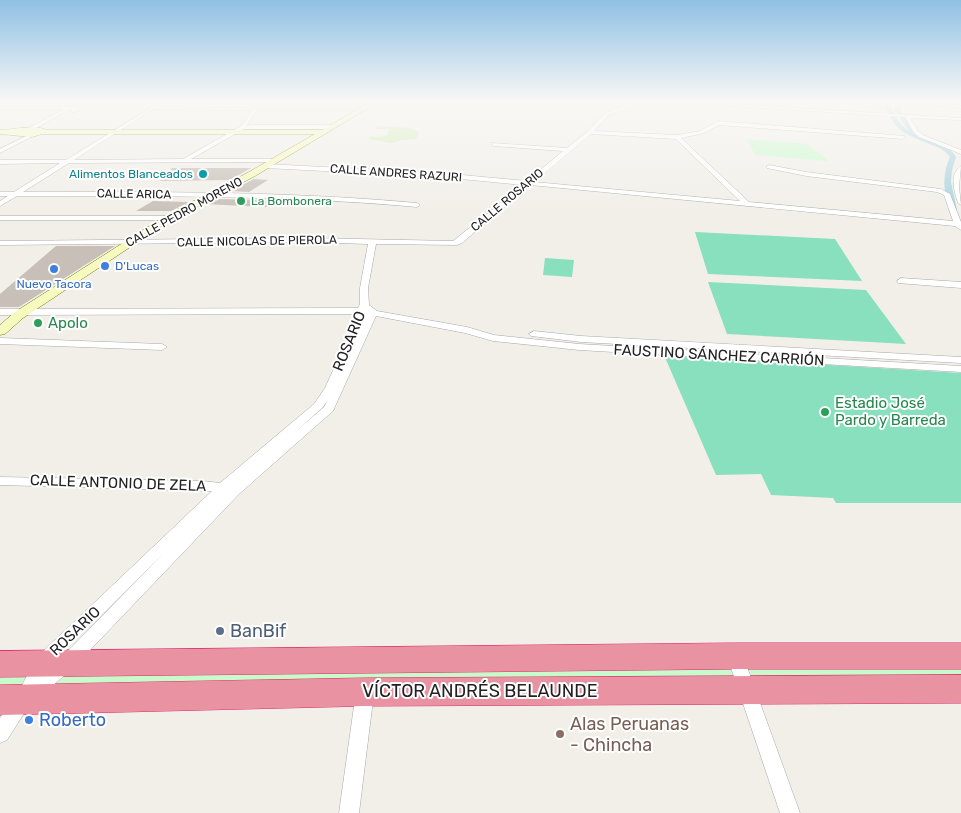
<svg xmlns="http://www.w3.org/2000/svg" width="961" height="813" viewBox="0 0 961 813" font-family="Rubik,sans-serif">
  <rect width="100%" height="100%" fill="#f2efe9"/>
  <!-- grass -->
  <path fill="#cdebb0" d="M377,126l33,2 9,4 -3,7 -15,1 -8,3 -24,-4v-2l17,-1 3,-3h-2l2,-4h-13z"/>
  <!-- park -->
  <path fill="#c8facc" d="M747,139l61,5 20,17 -73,-6z
    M961,658v29l-961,11v-25z"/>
  <!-- pitch -->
  <path fill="#88e0be" d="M695,232l140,7 27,42 -154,-7z
    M545,258l29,2 -2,17 -29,-2z
    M708,282l158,8 40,54 -179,-10z
    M664,355l297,18v130h-125l-3,-5 -62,-3 -10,-21 -45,1z"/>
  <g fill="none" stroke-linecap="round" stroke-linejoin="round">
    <!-- canal -->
    <path fill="#aad3df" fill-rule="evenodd" d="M885,102h5c4,13 8,22 19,29l-14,-20v-9h5l1,9 14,20v3c13,5 34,9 41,23l-4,13 -1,12 6,28 -7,-2c-7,-18 -8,-33 0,-51 -3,-5 -10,-9 -16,-11 -27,-12 -40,-12 -49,-44z"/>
  </g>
  <!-- building -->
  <path fill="#c7bfb8" d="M172,168h79l-21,12 -70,1z
    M254,179l14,1 -19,12 -19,-1z
    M215,199l52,1h7l-7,7 -62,-3z
    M153,201l36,1 -18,9h-35z
    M56,246h59l-96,61h-19v-13z"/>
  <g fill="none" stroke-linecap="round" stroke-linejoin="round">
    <defs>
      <path id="street" d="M85,102h6l-16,10h-4l1,-3h-2l-39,22 -2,-3 35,-19h-64v-2h77z
        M625,102h4v6l-20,7 -15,16 83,4 23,-4 18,-10 187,15 -2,3 -184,-14 -15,8 -23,5 68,64 204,19 -9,-26 -7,-3 -131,-16 -39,-8 -1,-1 3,-2 37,7 135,17 9,5 11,28v8l-6,-4 -425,-41 -68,58 -5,2 -81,-1 -8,44 1,17 8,6 90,16 27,8 85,9 382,22v6l-382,-22 -86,-9 -28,-8 -89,-17 -43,95 -94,83 -167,175 -35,30 -5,2 -25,39 -7,3v-25l18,-25 18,-35 176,-167 -212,-6v-8l202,4 18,2 94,-79 11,-16 32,-70v-4l-357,1v-6l358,-1 2,-4v-16l8,-44 -59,-2 -309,3v-4l309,-3 144,3 70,-56 -82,-8 -175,-9 -3,-2 3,-2 175,9 86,8 36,-30 -70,-5 -2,-3 76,5 21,-17 17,-18 20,-7zM591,134l85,5 64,62 -206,-19zM328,400l-4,7 -32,28 30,-27zM162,555l-102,104 -12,10v-1z
        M664,102h34l263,16v2l-51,-2 8,13 5,4 38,15v4l-42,-17 -5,-4 -9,-16z
        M843,102h17l27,5 -2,1z
        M927,102l34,4v2l-45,-5z
        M157,104l2,1 -1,2 207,3 -2,1 -106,-1 -10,15h86l3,2 -3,2h-89l-53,30h84v2l-2,1 -204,1 -46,29c132,0 263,-1 394,11l3,2 -3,2c-133,-12 -266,-11 -400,-11l-17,10v-5l8,-5h-8v-4h14l46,-29 -60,1v-4h66zM153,109l100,1 -12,16 -58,33 -109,1z
        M30,134l5,1 -35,18v-4z
        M961,166l-2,21 2,18 -3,-2c-4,-12 -9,-29 3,-37z
        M0,216h168l4,2 -4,2h-168z
        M901,278l60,4v6l-63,-5 -1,-2z
        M534,331l47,5 380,21v6l-380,-21 -50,-6 -2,-2z
        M0,338l162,6 5,3 -5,3 -162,-6z
        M735,649l6,2 2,5 57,157h-20l-53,-157 2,-5z
        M365,684l6,2 3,6 -15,121h-20l17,-121 3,-6z"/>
      <path id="secondary" d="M370,102h8l-123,74 -84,44 -148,98 -18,16 -5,1v-10l15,-13 150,-96 84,-44 66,-38h-273l-10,3 -32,-3v-4c15,0 33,-6 47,0h275z"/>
      <path id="highway" d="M735,643h226v26h-226l-735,8v-26z
        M961,675v28l-596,3 -365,9v-30l365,-7z"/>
    </defs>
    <!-- street casing -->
    <use href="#street" stroke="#a9a9a9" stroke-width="1"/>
    <!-- secondary casing -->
    <use href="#secondary" stroke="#707d05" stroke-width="1"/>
    <!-- highway casing -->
    <use href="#highway" stroke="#dc2a67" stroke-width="1"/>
    <!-- street -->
    <use href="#street" fill="#fff" fill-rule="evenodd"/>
    <!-- secondary -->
    <use href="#secondary" fill="#f7fabf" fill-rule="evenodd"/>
    <!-- highway -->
    <use href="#highway" fill="#e892a2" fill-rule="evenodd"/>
  </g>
  <!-- sky -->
  <linearGradient id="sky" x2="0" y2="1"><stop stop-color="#8fc0e4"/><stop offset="0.47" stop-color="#f9f8f5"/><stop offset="1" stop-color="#f9f8f5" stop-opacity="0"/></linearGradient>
  <rect width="961" height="216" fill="url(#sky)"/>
  <!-- markers -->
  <circle fill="#0f9aa8" stroke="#fff" stroke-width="2" cx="203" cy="174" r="5"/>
  <g fill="#2e9e5b" stroke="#fff" stroke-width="2">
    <circle cx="241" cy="201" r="5"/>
    <circle cx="38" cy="323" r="5"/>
    <circle cx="825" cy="412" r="5"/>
  </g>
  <g fill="#3f7fe0" stroke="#fff" stroke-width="2">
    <circle cx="105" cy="266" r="5"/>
    <circle cx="54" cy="269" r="5"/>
    <circle cx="29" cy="720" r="5"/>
  </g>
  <circle fill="#5c6f8a" stroke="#fff" stroke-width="2" cx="220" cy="631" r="5"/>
  <circle fill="#8d6e63" stroke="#fff" stroke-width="2" cx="560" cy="734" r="5"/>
  <g text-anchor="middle" stroke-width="4" stroke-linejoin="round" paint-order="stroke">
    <!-- far-street labels -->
    <g font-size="12" fill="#222" stroke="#fff">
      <text transform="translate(396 173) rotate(4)" y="4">CALLE ANDRES RAZURI</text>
      <text transform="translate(134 194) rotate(1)" y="4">CALLE ARICA</text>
      <text transform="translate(507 200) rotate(-40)" y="4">CALLE ROSARIO</text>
      <text transform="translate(184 212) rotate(-29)" y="4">CALLE PEDRO MORENO</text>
      <text transform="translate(257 241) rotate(-1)" y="4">CALLE NICOLAS DE PIEROLA</text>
    </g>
    <!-- far-culture labels -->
    <g font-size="12" fill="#0d838f" stroke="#fff" text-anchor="end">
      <text x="193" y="178">Alimentos Blanceados</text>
    </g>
    <!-- far-leisure labels -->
    <g font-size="12" fill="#27864d" stroke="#fff" text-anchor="start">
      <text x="251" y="205">La Bombonera</text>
    </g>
    <!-- far-shop labels -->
    <g font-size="12" fill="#366cbe" stroke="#fff" text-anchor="start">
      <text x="115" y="270">D'Lucas</text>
      <text x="54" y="288" text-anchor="middle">Nuevo Tacora</text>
    </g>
    <!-- leisure labels -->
    <g font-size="15" fill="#27864d" stroke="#fff" text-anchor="start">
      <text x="48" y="328">Apolo</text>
      <text x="835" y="408">Estadio José<tspan x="835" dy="17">Pardo y Barreda</tspan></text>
    </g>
    <!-- street labels -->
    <g font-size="15" fill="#222" stroke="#fff">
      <text transform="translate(349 341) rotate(-68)" y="5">ROSARIO</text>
      <text transform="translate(719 355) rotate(3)" y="5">FAUSTINO SÁNCHEZ CARRIÓN</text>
      <text transform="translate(118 483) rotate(2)" y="5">CALLE ANTONIO DE ZELA</text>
      <text transform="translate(75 631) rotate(-44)" y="5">ROSARIO</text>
    </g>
    <!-- near-service labels -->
    <g font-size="18" fill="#4e5e75" stroke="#fff" text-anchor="start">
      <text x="230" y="637">BanBif</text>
    </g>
    <!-- near-street labels -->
    <g font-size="18" fill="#222" stroke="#fff">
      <text x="480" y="697">VÍCTOR ANDRÉS BELAUNDE</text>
    </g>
    <!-- near-shop labels -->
    <g font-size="18" fill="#366cbe" stroke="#fff" text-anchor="start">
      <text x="39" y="726">Roberto</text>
    </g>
    <!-- near-education labels -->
    <g font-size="18" fill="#785e54" stroke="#fff" text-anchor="start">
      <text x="570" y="730">Alas Peruanas<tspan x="570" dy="21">- Chincha</tspan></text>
    </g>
  </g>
</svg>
